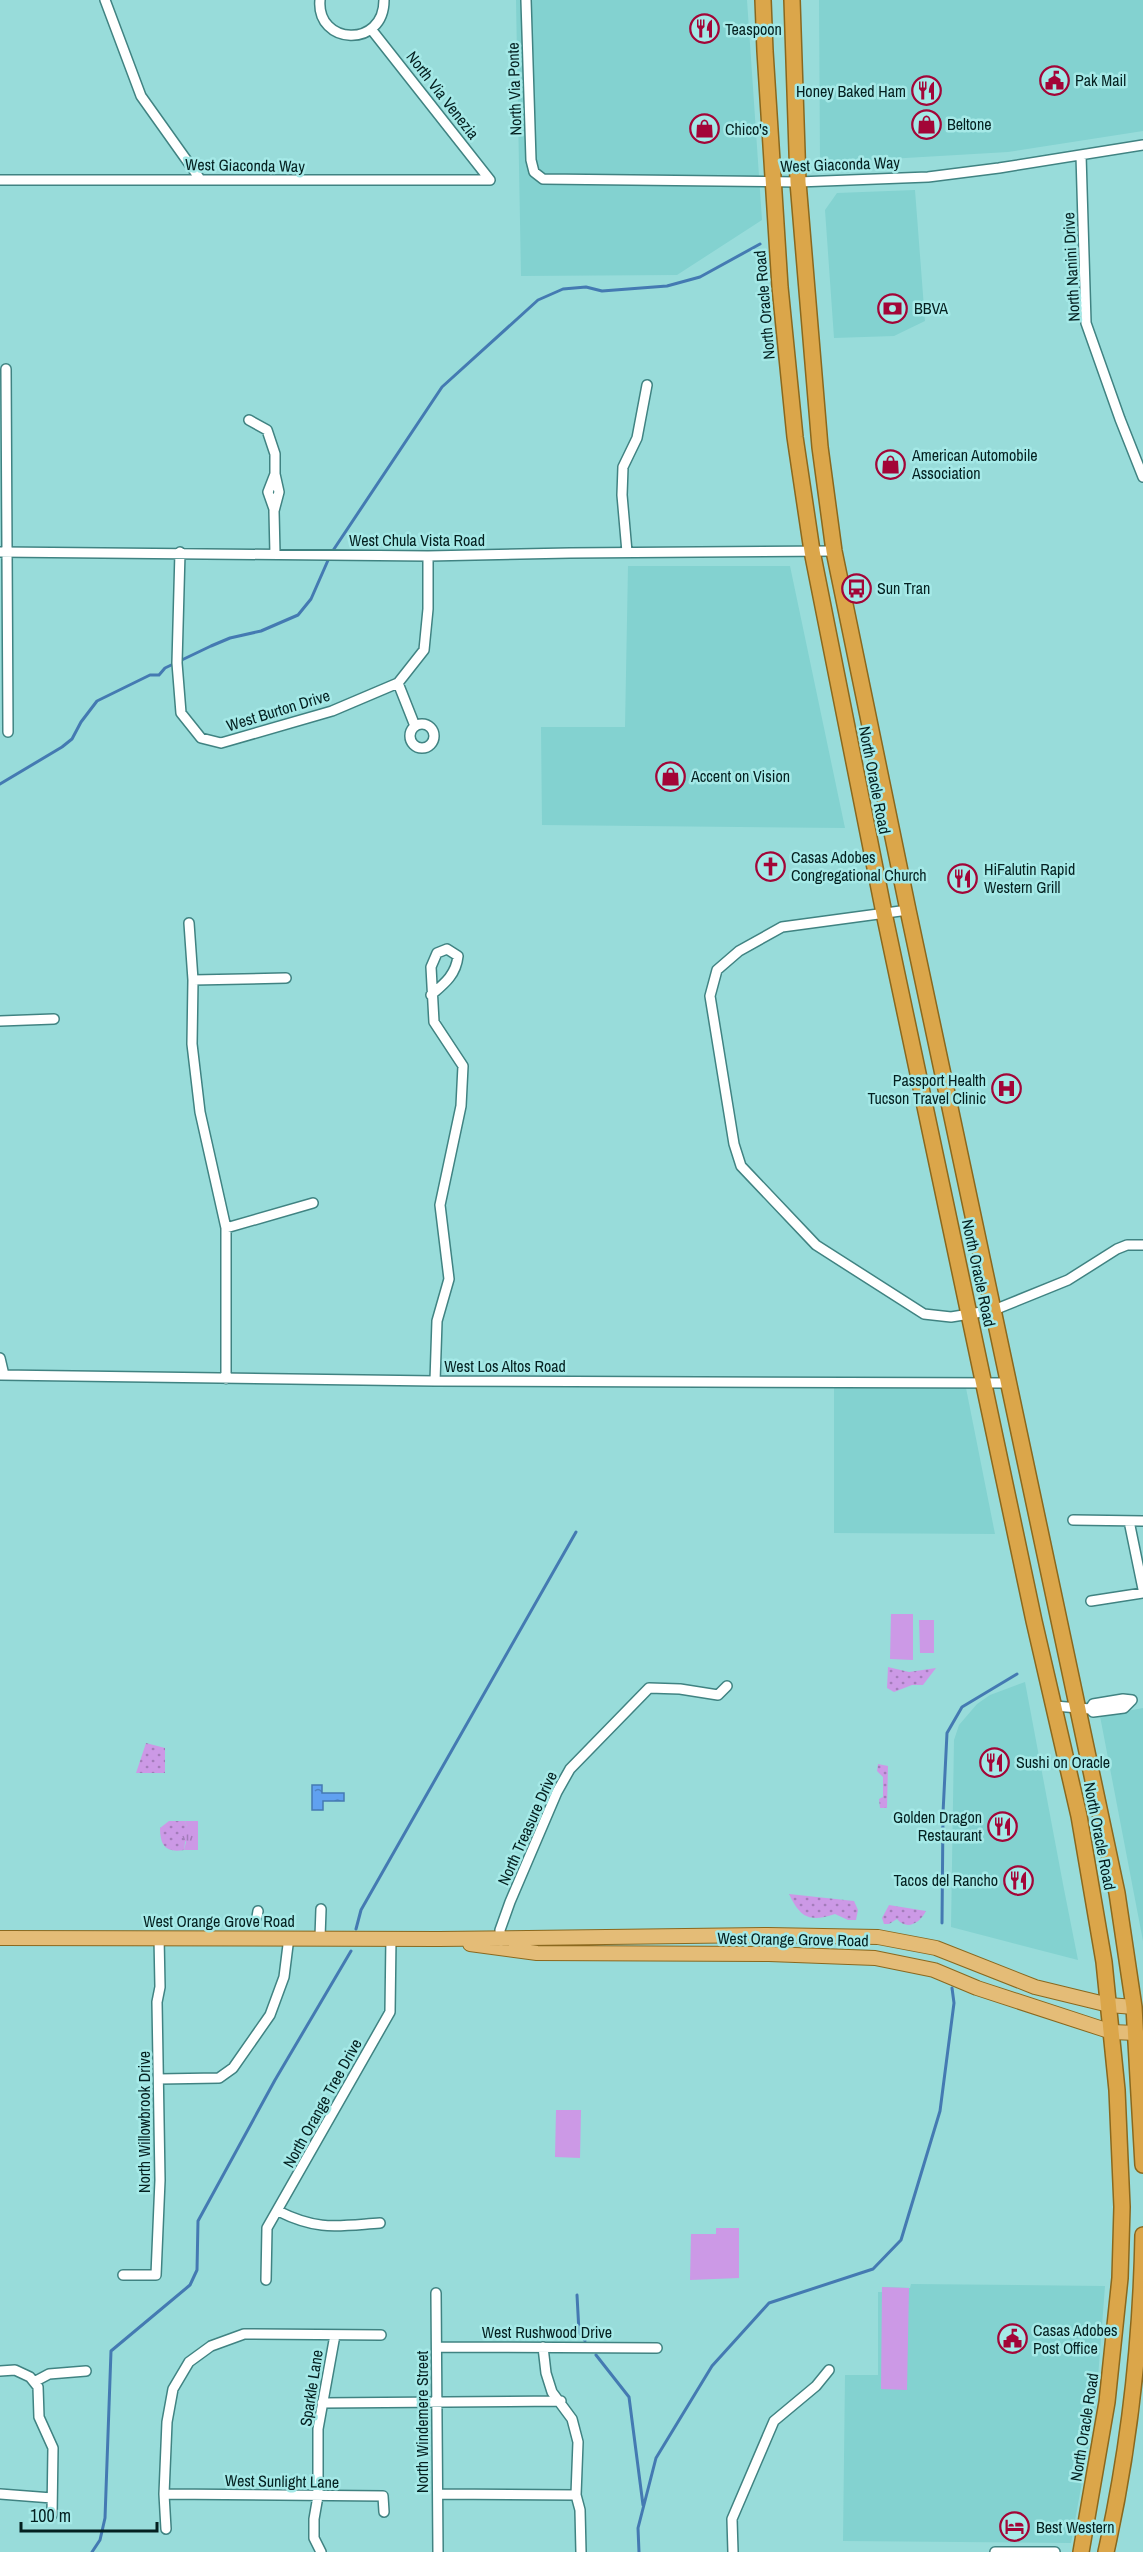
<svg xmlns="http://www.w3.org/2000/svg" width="1143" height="2552" viewBox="0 0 1143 2552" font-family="'Archivo Narrow',sans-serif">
  <defs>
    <pattern id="grass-dots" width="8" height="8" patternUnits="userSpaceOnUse" patternTransform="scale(1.5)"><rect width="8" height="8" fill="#cc99e6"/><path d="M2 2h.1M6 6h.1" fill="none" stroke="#a37cba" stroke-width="1.8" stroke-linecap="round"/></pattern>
    <pattern id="park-tufts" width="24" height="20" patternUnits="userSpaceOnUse" patternTransform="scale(1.5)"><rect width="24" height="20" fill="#cc99e6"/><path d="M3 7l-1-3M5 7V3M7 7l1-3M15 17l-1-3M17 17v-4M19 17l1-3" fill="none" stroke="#a37cba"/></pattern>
    <pattern id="water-ripples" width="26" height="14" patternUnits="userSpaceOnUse" patternTransform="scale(1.5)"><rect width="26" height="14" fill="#60a1f0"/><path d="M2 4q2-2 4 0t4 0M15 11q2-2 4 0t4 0" fill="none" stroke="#4d83c2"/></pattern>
  </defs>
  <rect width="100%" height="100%" fill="#98dcda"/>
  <!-- built -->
  <path fill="#83d2d0" d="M516,0h231l15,220 -85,55 -156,1z
    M819,0h324v131l-135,21 -188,11z
    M915,190l10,131 -31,15 -60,2 -9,-128 12,-17z
    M628,566h162l55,262 -303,-3 -1,-98h84z
    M834,1378h130l31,156 -161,-1z
    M1025,1682l38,202 15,76 -127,-33 3,-187 5,-15 18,-21 13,-9z
    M1143,1708v233l-43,-225z
    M911,2284l194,2 -9,118 -25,139 -228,-2 2,-166h33v-83h4v-5l28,1z"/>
  <!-- grass -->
  <path fill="url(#grass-dots)" d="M888,1667l21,5 27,-4 -13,17h-11l-18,7 -7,-4z
    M146,1743l19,5v25h-29z
    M878,1764l10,2 -1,42h-7l-1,-9 4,-2v-20l-6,-6z
    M169,1821h16l2,6 -3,23c-18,3 -24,-4 -24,-22z
    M789,1894l65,7 4,9 -2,10h-8l-13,-6c-25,8 -34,5 -46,-20z
    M889,1905l37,6c-6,12 -19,20 -29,8l-8,5h-5l-2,-6z"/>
  <!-- park -->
  <path fill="url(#park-tufts)" d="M185,1821h13v29h-14l2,-8 -5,-7 6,-8z"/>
  <!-- garden -->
  <path fill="#cc99e6" d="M891,1614h22v46l-23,-1z
    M919,1620h15v33h-14z
    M556,2110h25l-1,48 -25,-1z
    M716,2228h23v50l-49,2 1,-46h25z
    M882,2287l27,1 -2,102 -26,-1z"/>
  <!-- water -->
  <path fill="url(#water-ripples)" stroke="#447ab2" stroke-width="1.5" d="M312,1785h10v8h22v8h-21v9h-11z"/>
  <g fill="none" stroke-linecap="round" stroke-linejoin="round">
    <!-- stream -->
    <path stroke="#447ab2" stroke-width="3" d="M332,552l110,-165 96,-87 25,-11 23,-2 16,4 65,-5 33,-9 60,-33
      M0,784l62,-37 10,-8 9,-17 16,-21 53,-26h9l6,-7 46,-22 19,-8 31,-7 37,-16 13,-16 18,-41
      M942,1923l1,-110 4,-80 15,-26 55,-33
      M356,1929l5,-19 215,-378
      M577,2295l2,37 6,9
      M596,2355l33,42 14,108
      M92,2552l8,-12 5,-22 6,-167 79,-66 7,-15 1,-49 77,-141 76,-129
      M639,2552l-1,-24 18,-70 56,-92 57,-63 104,-34 28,-29 39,-129 14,-108 -2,-15"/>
    <defs>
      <path id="minor" d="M105,0l36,96 59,83
        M320,0c-4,45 64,49 64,0
        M526,0l5,160 3,12 9,7 255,3 130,-5 71,-9 144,-23
        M371,29l119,151
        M1081,155l5,168 34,96 23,58
        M0,180h490
        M6,369l2,363
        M249,420l18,10 8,24v20l4,18 -5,19 1,43
        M274,509l-6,-17 7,-18
        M0,552l428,4 142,-3 264,-2
        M180,552l-3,111 4,50 20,25 20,5 111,-32 66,-28 26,-33 4,-41v-53
        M627,552l-5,-57 1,-28 14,-29 10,-53
        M398,683l17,43
        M410 736a12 12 0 1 1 24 0a12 12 0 1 1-24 0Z
        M908,910l-126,17 -43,24 -22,19 -7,26 24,148 7,22 75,79 108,69 27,3 43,-7 74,-30 49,-31 10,-4h16
        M189,923l4,57 -1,64 8,68 26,116v151
        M193,980l93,-2
        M431,995c13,-11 25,-20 27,-39l-11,-7 -10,4 -6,14 3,55 29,44 -2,40 -21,99 9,74 -12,42 -2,60
        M0,1021l54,-2
        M226,1228l87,-25
        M0,1358l4,17
        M0,1375l435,6 574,2
        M1073,1520l70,1
        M1129,1521l14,68
        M1091,1601l52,-8
        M1055,1706l35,3 3,3 31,-4 8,-8 -9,-1 -30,5 -3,5
        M257,1917l1,-6
        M320,1937l1,-28
        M501,1941l-1,-11 10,-28 47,-110 13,-23 79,-81 31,1 38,6 9,-9
        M159,2079l60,-1 14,-10 37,-53 14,-38 5,-40
        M278,2211c40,20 59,15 102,12
        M123,2275h33l4,-95 -3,-178 3,-15 -1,-50
        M266,2280l1,-52 123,-216 1,-74
        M436,2293l2,259
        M437,2347l220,1
        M543,2347l3,26 6,19 20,27 6,23 -2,53 4,15 1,42
        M0,2371l15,-1 15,7 8,10 1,30 14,31 -1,67
        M34,2382l15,-8 37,-3
        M322,2403l239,-2
        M0,2494l52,4
        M164,2494l219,2 1,16
        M438,2494l138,1
        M166,2529l-2,-35 3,-72 6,-33 16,-27 22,-16 33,-12 137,1
        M321,2552l-7,-14v-19l4,-23v-67l17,-94
        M733,2552l-1,-33 42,-98 42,-35 13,-16
        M995,2552h60"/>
      <path id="primary" d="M0,1938l439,1 329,-4 110,2 58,11 99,39 74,18 25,2
        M470,1944l67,9 232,1 106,4 59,12 43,18 135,44 24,1"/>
      <path id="trunk" d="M763,0l2,51 15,236 15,150 17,114 72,362 150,708 45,195 25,146 13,128 5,117 -2,71 -13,124 -26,150
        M792,0l6,182 22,265 14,104 74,359 209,983 17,114 9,158
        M1106,2552c23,-103 35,-211 37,-317"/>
    </defs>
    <!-- minor casing -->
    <use href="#minor" stroke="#408382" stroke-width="12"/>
    <!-- primary casing -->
    <use href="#primary" stroke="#8a681e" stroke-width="16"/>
    <!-- trunk casing -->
    <use href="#trunk" stroke="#8a681e" stroke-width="18"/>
    <!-- minor -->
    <use href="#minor" stroke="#fff" stroke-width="9"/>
    <!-- primary -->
    <use href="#primary" stroke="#e4bc77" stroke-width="14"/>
    <!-- trunk -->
    <use href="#trunk" stroke="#dba64a" stroke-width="15"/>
  </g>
  <!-- icons -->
  <defs>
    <symbol id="restaurant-ring" viewBox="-11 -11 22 22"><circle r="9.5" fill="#a5e9e7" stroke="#a30537" stroke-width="1.5"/><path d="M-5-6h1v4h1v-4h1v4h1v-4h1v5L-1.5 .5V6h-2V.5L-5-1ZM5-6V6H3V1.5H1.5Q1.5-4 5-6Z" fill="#a30537"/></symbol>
    <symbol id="civic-ring" viewBox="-11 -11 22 22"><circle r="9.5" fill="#a5e9e7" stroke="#a30537" stroke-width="1.5"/><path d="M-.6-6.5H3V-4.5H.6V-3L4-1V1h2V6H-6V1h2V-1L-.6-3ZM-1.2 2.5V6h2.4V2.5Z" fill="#a30537"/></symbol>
    <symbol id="shop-ring" viewBox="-11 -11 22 22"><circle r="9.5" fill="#a5e9e7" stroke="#a30537" stroke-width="1.5"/><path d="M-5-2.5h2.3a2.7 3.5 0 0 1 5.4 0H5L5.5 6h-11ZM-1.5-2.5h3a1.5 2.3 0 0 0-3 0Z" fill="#a30537"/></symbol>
    <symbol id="bank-ring" viewBox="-11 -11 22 22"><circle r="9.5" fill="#a5e9e7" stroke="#a30537" stroke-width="1.5"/><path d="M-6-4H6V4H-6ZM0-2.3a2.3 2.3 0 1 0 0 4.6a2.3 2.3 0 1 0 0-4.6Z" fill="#a30537"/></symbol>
    <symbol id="bus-ring" viewBox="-11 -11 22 22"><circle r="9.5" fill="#a5e9e7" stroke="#a30537" stroke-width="1.5"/><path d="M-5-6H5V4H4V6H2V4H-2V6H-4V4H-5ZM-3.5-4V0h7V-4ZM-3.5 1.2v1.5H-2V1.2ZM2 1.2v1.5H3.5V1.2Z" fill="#a30537"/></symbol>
    <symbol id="church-ring" viewBox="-11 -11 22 22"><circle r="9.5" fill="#a5e9e7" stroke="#a30537" stroke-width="1.5"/><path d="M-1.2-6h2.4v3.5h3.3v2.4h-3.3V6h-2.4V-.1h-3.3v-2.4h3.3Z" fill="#a30537"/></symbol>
    <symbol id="hospital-ring" viewBox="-11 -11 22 22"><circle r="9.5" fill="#a5e9e7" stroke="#a30537" stroke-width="1.5"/><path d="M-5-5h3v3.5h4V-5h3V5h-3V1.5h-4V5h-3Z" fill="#a30537"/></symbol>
    <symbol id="hotel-ring" viewBox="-11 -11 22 22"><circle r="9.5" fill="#a5e9e7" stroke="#a30537" stroke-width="1.5"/><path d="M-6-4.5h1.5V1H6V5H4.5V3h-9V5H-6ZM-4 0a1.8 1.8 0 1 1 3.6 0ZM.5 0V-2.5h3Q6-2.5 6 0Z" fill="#a30537"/></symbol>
  </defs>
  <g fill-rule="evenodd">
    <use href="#restaurant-ring" x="688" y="12" width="33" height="33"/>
    <use href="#civic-ring" x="1038" y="64" width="33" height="33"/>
    <use href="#restaurant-ring" x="910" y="74" width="33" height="33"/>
    <use href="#shop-ring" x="910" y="108" width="33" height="33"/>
    <use href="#shop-ring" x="688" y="112" width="33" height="33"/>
    <use href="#bank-ring" x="876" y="292" width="33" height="33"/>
    <use href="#shop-ring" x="874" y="448" width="33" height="33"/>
    <use href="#bus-ring" x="840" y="572" width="33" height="33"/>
    <use href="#shop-ring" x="654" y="760" width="33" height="33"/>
    <use href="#church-ring" x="754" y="850" width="33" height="33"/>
    <use href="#restaurant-ring" x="946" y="862" width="33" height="33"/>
    <use href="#hospital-ring" x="990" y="1072" width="33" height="33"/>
    <use href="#restaurant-ring" x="978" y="1746" width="33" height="33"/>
    <use href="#restaurant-ring" x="986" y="1810" width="33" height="33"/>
    <use href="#restaurant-ring" x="1002" y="1864" width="33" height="33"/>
    <use href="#civic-ring" x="996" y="2322" width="33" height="33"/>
    <use href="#hotel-ring" x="998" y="2510" width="33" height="33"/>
  </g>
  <g text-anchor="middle" stroke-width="5" stroke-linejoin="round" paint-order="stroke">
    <!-- poi labels -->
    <g font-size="16" fill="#042020" stroke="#a5e9e7" text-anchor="start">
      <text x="725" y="35">Teaspoon</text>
      <text x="1075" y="86">Pak Mail</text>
      <text x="906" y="97" text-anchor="end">Honey Baked Ham</text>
      <text x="947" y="130">Beltone</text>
      <text x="725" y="135">Chico's</text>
      <text x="914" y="314">BBVA</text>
      <text x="912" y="461">American Automobile<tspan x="912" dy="18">Association</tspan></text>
      <text x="877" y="594">Sun Tran</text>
      <text x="691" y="782">Accent on Vision</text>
      <text x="791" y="863">Casas Adobes<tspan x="791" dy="18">Congregational Church</tspan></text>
      <text x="984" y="875">HiFalutin Rapid<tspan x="984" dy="18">Western Grill</tspan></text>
      <text x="986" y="1086" text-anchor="end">Passport Health<tspan x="986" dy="18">Tucson Travel Clinic</tspan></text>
      <text x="1016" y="1768">Sushi on Oracle</text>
      <text x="982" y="1823" text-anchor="end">Golden Dragon<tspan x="982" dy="18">Restaurant</tspan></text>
      <text x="998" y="1886" text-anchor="end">Tacos del Rancho</text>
      <text x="1033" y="2336">Casas Adobes<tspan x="1033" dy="18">Post Office</tspan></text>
      <text x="1036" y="2533">Best Western</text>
    </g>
    <!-- street labels -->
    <g font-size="16" fill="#042020" stroke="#a5e9e7">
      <text transform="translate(514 89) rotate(-92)" y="6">North Via Ponte</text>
      <text transform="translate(443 95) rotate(52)" y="6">North Via Venezia</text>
      <text transform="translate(840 164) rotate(-2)" y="6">West Giaconda Way</text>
      <text transform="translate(245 165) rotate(1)" y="6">West Giaconda Way</text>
      <text transform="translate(1071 267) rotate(-93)" y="6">North Nanini Drive</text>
      <text transform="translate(764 305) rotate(-95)" y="6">North Oracle Road</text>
      <text x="417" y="546">West Chula Vista Road</text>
      <text transform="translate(278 710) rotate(-17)" y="6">West Burton Drive</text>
      <text transform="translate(875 780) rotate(79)" y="6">North Oracle Road</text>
      <text transform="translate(979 1273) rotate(78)" y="6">North Oracle Road</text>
      <text x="505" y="1372">West Los Altos Road</text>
      <text transform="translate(527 1828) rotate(-66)" y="6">North Treasure Drive</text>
      <text transform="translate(1100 1836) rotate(79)" y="6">North Oracle Road</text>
      <text x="219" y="1927">West Orange Grove Road</text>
      <text transform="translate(793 1939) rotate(1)" y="6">West Orange Grove Road</text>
      <text transform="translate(322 2103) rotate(-61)" y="6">North Orange Tree Drive</text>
      <text transform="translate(144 2122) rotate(-90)" y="6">North Willowbrook Drive</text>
      <text x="547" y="2338">West Rushwood Drive</text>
      <text transform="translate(311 2388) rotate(-81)" y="6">Sparkle Lane</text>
      <text transform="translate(422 2422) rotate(-90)" y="6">North Windemere Street</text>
      <text transform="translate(1084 2427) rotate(-81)" y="6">North Oracle Road</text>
      <text transform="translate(282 2481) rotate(1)" y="6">West Sunlight Lane</text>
    </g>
  </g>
  <!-- scale -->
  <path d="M21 2522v9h136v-9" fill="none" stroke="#042020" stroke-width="3"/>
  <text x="30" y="2522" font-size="18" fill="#042020" stroke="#a5e9e7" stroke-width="4.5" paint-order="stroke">100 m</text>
</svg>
